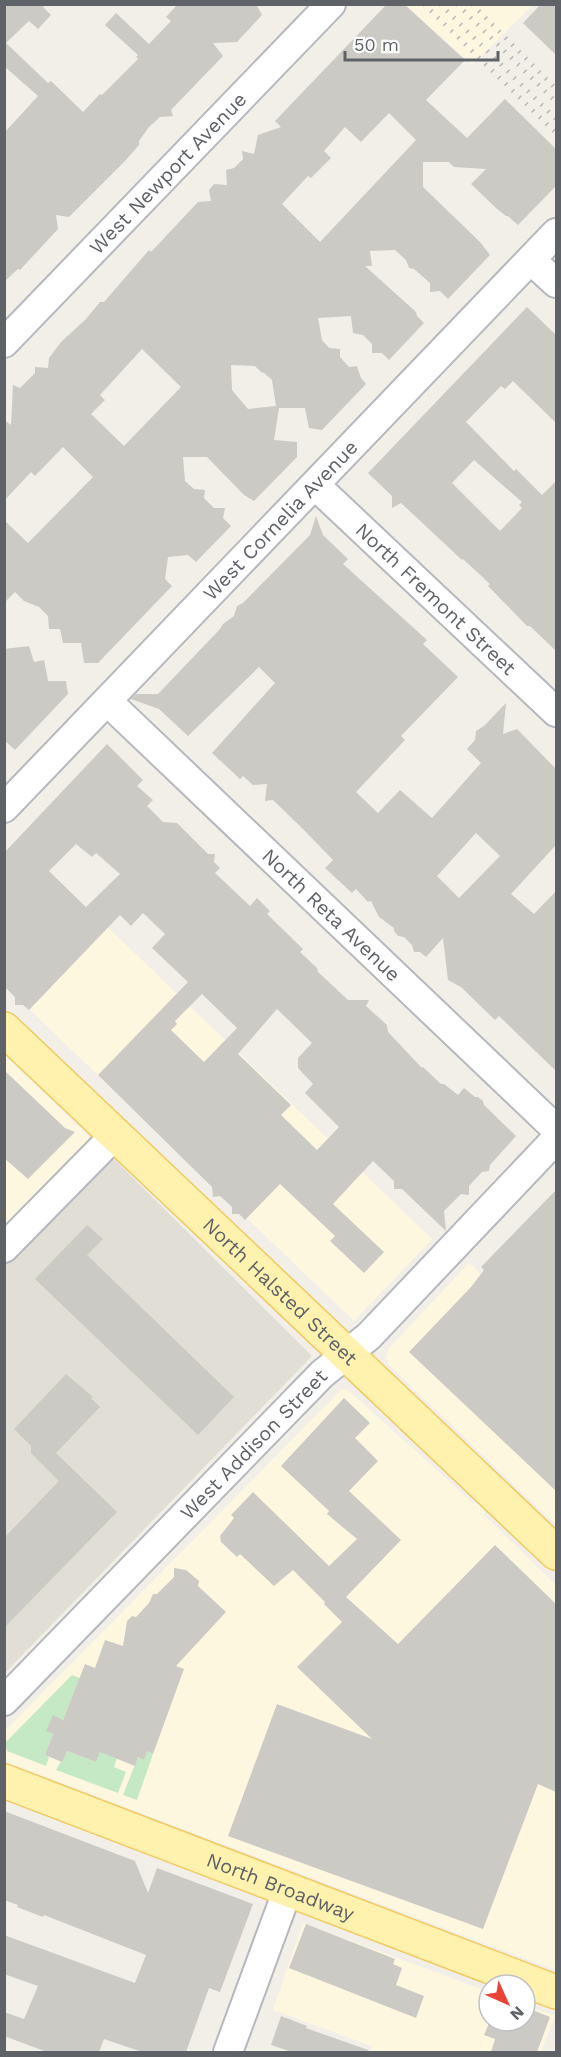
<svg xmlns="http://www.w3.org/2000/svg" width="561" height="2057" viewBox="0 0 561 2057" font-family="'Work Sans',sans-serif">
  <rect width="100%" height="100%" fill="#f1efe8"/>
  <!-- commercial -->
  <path fill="#fef7e0" d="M406,5h127l-61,60z
    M17,840l415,399 -78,82 -349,-335z
    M4,1054l88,86 -88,88z
    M469,1263l87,84v178l-167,-160 -3,-7 3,-10z
    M342,1389l6,1 125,113 9,2 3,4 -1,6 72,70v385l-551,-208 -1,-30z
    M303,1923l186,69v29h36v-16l30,11 -14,36h-171l2,-6 -99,-36z"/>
  <!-- education -->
  <path fill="#e1ded6" d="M111,1156l201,200 -307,317v-407z"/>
  <!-- green -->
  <path fill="#c5e8c5" d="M72,1675l8,3 -17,42 -10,-4 -6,15 6,3 -8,21 4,2 -3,9 -39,-15 -2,-8z
    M103,1744l14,14 -3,9 12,5 -8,21 -62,-23 11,-19 29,11z
    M147,1751l6,3 -16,46 -14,-5 15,-38 6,2z"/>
  <!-- building -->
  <path fill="#cccac5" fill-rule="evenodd" d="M4,4h42l-3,3 8,8 -13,14 -9,-8 -23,22 42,40 3,-2 32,31 17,-18 2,1 36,-36 -2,-2 2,-2 -33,-30 11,-12 33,31 22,-23 -5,-4 12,-13h78l6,11 -25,27 -24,1 10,13 -52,54 2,6 -13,1 -11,10 -10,14v4l-14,16 -56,56 -13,-2 2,14 -38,41 -2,-1 -14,13v-149l34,-37 -34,-30z
    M387,4h17l61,56 -39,40 41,38 38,-39 51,50v37l-38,39 -10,-9h-2l-10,-8 -25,-24 15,-15 -32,-2 -5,-5h-26v25l57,55 10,13 -42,44 -8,-8 -10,1v-9l-16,-14 -5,-1 -3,-8 -11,-10 -25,1 2,15h-7l51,46 1,4 7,7 -35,37 -7,-7h-10v-9l-9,-9 -10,-2 -2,-17 -33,2 4,22 7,8 11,1v8l9,10 8,-1 4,12 5,6 -44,46 -13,-2 -4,-20h-26l-5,32 23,2v15l-43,44 -10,-6 -37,-38h-24l2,24 9,8 11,1 -1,8 10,10h11l-2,10 8,8 -35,36 -8,-7 -20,2 -3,22 7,7 -74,77h-14l-3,-20h-18l-3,-14h-11l-1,-13 -9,-9 -15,-6 -9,-9 -11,11v-83l24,23 65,-66 -30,-30 -28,29 -4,-4 -27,29v-81l7,5 2,-40 7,3 15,-15v-6l13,1 1,-10 12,-16 25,-23 14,-17h4l45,-52 2,2 47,-50 13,-1 -2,-11 5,-6 13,1 -1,-15 8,-2 9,-9 -1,-8 12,3 4,-19 23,-8 -6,-6zM389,113l27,27 -96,102 -38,-38 26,-28 3,2 20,-20 -7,-7 21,-24 16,15zM142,349l39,38 -57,59 -33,-32 14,-14 -5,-5zM231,365l24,1 6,6 3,1 8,7 4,26 -28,3 -16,-19z
    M541,4h15v51l-33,-32z
    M527,307l29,28v88l-43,-42 -8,8 -4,-3 -35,36 48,49 2,-2 26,26 14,-14v170l-26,-25h-3l-39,-40 2,-2 -27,-25 -1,1 -61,-57 -9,5v-12l-24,-23zM474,460l48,42 -3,3 3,3 -22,23 -48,-48z
    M316,516l7,19 25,24 -5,5 84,76 -4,4 35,33 -57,59 4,4 -49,52 22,21 22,-23 32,28 49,-55 -14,-14 8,-9 1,-9 8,-5 22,-23 -3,31 14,-5 39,40v76l-45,49 23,20 22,-23v180l-57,-55 -4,4 -34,-33 -13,-7 -5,-42 -17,19 -6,-5h-6l-2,-7 -8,-8 -6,-1 -4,-5v-3l-15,-11 -8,-16 -3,1 -12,-13 -4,4 -27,-25 8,-8 -30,-31 -30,-29 -8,1 2,-17 -14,1 -10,-9 -3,3 -28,-26 63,-70 -16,-16 -71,69 -29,-27 -28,-10 5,-5h22l62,-65 3,-5 11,-8 3,-10 6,-3 67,-68zM476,833l24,23 -41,42 -22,-22z
    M29,646l5,16 10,-2 4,21h18l2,13 -53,56 -11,-10v-91z
    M107,744l36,36 -6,6 16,14 -6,6 16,16 14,1 31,31h7l-1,8 6,6 -5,5 35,33 7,-8 13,13 -3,3 36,35 -3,3 18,17 -1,2 31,29h21l-3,6 21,19 1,7 34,36 1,-1 18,17h3l14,11 6,-7 11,9h3l5,4 1,4 32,31 -26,29 -1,6 -7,1 -13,14v9l-8,-1 -17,17 2,20 -44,-42h-8v-8l-21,-20 -40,43 51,48 -20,21 -34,-32 5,-5 -55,-52 -35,36 -6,-6h-7v-7l-12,-11 -7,1 -1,-10 -114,-112 90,-93 -36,-34 13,-14 -22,-21 -12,13 -11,-11 -91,95 -6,-5h-8v-8l-11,-11v-133zM76,844l16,13 4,-4 24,21 -34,33 -37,-36zM202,994l35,34 -33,34 -33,-32 6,-6 -2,-3zM277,1009l35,34 -14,15v10l15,16 -8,9 34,34 -22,23 -36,-35 10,-10 -53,-51z
    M4,1070l61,58 10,4 -47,47 -24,-21z
    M556,1190v301l-147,-139 62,-65 13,-17 -3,-3z
    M87,1225l16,14 -16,16 147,142 -36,38 -163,-156z
    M66,1374l27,23 -2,1 9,9 -44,46 61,59 -113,116v-90l55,-57 -28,-28v-7l-17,-17z
    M344,1398l26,25 -15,15 23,23 -29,30 52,49 -55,57 52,47 97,-99 61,59v188l-18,-8 -55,145 -255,-93 49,-132 95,35 -75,-72 45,-45 -18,-18 1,-2 -32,-32 -19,16 -34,-32 -3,3 -16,-15 -1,-6 14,-18 -3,-3 22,-23 76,74 28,-27 -30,-25 2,-3 -48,-45z
    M174,1568l12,2 13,11 -1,5 28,26 -50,54 8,3 -31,85 -6,-3 -3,9 -6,-3 -3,9 -35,-14 -4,10 -29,-11 -5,11 -17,-7 8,-21 -7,-3 7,-16 10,5 22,-56 10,4 10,-28 18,6 4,-25 5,-5 4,1 13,-14 4,-9h4l17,-17z
    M4,1811l131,50 13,32 9,-25 96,36 -33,88 -11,-4 -23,64h-44l-38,-13 -5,13h-52l-43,-16v-24l20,7 14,-33 -34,-12v-39l131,48 11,-28 -102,-40 -1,2 -26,-10 1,-2 -14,-5z
    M306,1924l89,35 -2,5 9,4 -6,17 28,11 -8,22 -127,-50z
    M525,2007l25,10 -13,35h-46l4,-13 -11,-4 6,-14h35z
    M281,2016l26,10 -1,2 62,22 -1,2h-75l-21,-7z"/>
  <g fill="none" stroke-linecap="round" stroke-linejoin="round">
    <defs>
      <g id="minor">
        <path d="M531,260l25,23"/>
        <path id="s1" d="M4,343l327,-339"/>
        <path id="s2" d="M315,485l241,227"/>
        <path id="s3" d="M107,701l449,428"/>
        <path id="s4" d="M4,808l552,-575"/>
        <path d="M4,1248l111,-113"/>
        <path id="s5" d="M4,1701l318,-327 47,-38 187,-197"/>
        <path d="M228,2052l60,-163"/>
      </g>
      <g id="major">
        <path id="s6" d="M4,1029l552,524"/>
        <path id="s7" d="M4,1781l552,211"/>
      </g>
    </defs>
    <!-- minor casing -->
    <use href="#minor" stroke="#b5b8bc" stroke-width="32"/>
    <!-- major casing -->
    <use href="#major" stroke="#f2c960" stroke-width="36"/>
    <!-- minor -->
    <use href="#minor" stroke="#fff" stroke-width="28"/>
    <!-- major -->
    <use href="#major" stroke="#fff2af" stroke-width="33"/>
    <!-- rail -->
    <path stroke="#b6b7b8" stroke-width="4.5" stroke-dasharray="1.5 8" stroke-linecap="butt" d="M424,4l132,129
      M440,4l116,115
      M457,4l99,98
      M472,4l84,85"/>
  </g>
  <g text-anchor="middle" stroke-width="4.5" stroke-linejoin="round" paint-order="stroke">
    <!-- street labels -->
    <g font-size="20" fill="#5f6368" stroke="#fff">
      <text dy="7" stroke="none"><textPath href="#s1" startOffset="236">West Newport Avenue</textPath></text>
      <text dy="7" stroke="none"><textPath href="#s4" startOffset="399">West Cornelia Avenue</textPath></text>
      <text dy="7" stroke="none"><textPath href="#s2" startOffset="166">North Fremont Street</textPath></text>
      <text dy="7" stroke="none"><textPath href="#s3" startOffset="310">North Reta Avenue</textPath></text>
      <text dy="7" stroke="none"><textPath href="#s6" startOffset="381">North Halsted Street</textPath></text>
      <text dy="7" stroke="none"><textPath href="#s5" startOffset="358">West Addison Street</textPath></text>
      <text dy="7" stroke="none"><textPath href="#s7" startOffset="296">North Broadway</textPath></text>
    </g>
  </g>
  <!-- border -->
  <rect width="561" height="2057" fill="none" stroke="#5f6368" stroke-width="12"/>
  <!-- north arrow -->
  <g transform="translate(507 2003) rotate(135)"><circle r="28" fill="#ffffff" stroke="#bfc1c3" stroke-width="1.5"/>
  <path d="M0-4.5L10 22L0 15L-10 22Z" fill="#ea4335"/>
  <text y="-9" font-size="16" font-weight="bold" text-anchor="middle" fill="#5f6368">N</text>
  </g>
  <!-- scale -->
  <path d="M345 51v9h153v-9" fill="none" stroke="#5f6368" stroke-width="3"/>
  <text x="354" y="51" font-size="18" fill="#5f6368" stroke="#ffffff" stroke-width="4.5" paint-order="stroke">50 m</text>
</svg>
